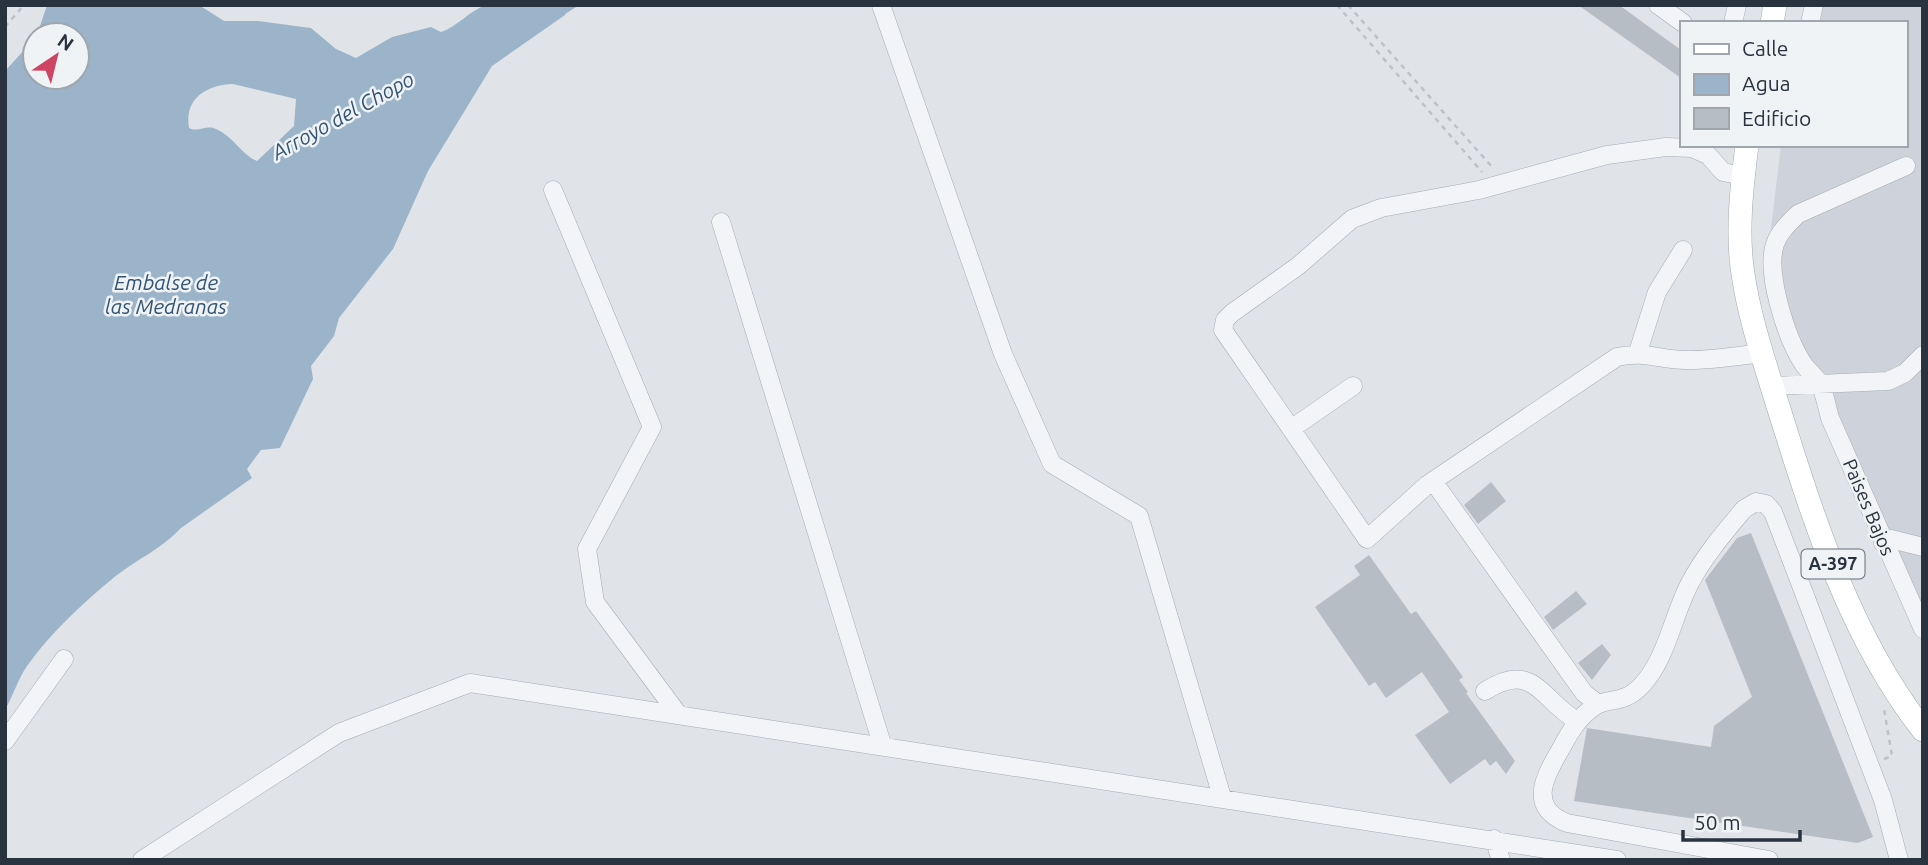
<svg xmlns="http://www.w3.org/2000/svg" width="1928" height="865" viewBox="0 0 1928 865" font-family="Ubuntu,sans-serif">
  <rect width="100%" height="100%" fill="#e0e4e9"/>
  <!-- built -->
  <path fill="#ced3db" d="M1814,5h109v624l-93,-211 -33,-58 -30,-99 14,-116h124v-122h-95z"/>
  <!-- water -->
  <path fill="#9bb4c9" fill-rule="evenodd" d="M47,5h152l25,16h34l53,7 25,21 20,9 36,-21 39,-10 10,5c16,-5 28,-21 45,-27h84l-5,10 -73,51 -64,105 -35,78 -54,69 -5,18 -23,30 2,13 -33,69 -19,2 -14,19 5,9 -71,50c-17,19 -43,31 -64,47 -33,27 -66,57 -90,91 -9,13 -14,30 -22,44v-639l30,-33v39h42v-42h-40zM233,84l63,15 -2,27 -37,35c-15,-6 -24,-25 -41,-32 -10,-5 -17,4 -27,-1 -5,-30 18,-43 44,-44z"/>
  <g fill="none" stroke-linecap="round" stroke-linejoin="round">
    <!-- stream -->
    <path stroke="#9bb4c9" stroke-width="4.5" d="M564,12l11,-7"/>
  </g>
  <!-- building -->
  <path fill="#b7bdc5" d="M1578,5h41l62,45v28z
    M1491,482l15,19 -28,23 -14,-19z
    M1751,533l122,304 -15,6 -284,-42 13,-73 124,19 3,-21 38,-29 -47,-117 32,-42z
    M1369,555l42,59 5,-3 47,66 -4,3 9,12 -2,1 49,68 -9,13 -10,-13 -6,5 -5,-7 -35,25 -35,-49 34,-23 -27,-40 -36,26 -11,-16 -6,4 -54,-79 45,-32 -6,-9z
    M1576,591l11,13 -34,26 -9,-13z
    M1602,644l9,11 -19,25 -14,-17z"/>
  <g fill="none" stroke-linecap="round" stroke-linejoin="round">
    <defs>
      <path id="minor" d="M881,5l122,349 49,110 87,52 83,281
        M1658,5l25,18
        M1733,23l4,-18
        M1810,23l4,-18
        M1906,166l-108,48c-9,9 -19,18 -23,30 -10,29 12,96 29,121 5,7 14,13 17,21 4,10 6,21 9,32l93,211
        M1743,176l-20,-4 -15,-17 -16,-7 -26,-1 -59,8 -128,35 -98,18 -29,11 -54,47 -66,47 -7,7 -2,10 144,209 60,-54 190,-128c30,-7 43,4 72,3 24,0 49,-4 73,-7
        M553,190l99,237 -65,122 8,53 83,112
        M721,222l161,522
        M1638,352l19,-60 26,-42
        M1772,386l116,-5 17,-8 18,-18
        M1291,429l62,-43
        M1433,481l151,212 14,11
        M1883,543l8,-4 32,8
        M1485,691c49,-31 55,8 92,30
        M5,741l59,-82
        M1494,839l7,21
        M142,860l197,-127 131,-50 1147,177
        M1769,860l-202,-37c-39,-16 -23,-45 -8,-71 10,-18 18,-34 36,-46 14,-9 29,-1 47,-21 25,-27 31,-70 48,-102 14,-27 35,-51 54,-74l12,-7 10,2 7,8 110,288 16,60"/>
      <path id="major" d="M1772,23l3,-18
        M1747,145c-5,40 -10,82 -5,122 6,47 22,94 36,139 35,112 72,231 145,324"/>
    </defs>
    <!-- minor casing -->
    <use href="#minor" stroke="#a5abb3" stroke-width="19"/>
    <!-- major casing -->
    <use href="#major" stroke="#9fa9b4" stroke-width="24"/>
    <!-- path -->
    <path stroke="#bec2c7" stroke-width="2.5" stroke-dasharray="5 5" stroke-linecap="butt" d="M1337,5l145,167
      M1348,5l145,163
      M5,27l19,-22
      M1884,759l8,-3 -8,-47"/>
    <!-- minor -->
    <use href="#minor" stroke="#f2f4f7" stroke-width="18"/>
    <!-- major -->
    <use href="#major" stroke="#fff" stroke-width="23"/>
  </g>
  <g text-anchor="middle" stroke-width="5" stroke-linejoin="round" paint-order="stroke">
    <!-- shield labels -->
    <rect fill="#eff3f6" stroke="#646d77" stroke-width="2" x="1801.5" y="549.5" width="63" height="29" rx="5"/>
    <g font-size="18" font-weight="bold" fill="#293340">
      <text x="1833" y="570">A-397</text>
    </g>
    <!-- street labels -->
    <g font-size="19" fill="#293340" stroke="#eff3f6">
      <text transform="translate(1869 507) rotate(67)" y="7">Paises Bajos</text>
    </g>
    <!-- water labels -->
    <g font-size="21" font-style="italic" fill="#335474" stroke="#eff3f6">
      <text transform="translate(343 116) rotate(-29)" y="7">Arroyo del Chopo</text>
      <text x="166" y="290">Embalse de<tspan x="166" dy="24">las Medranas</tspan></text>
    </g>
  </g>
  <!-- border -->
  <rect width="1928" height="865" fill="none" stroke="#293340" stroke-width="14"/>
  <!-- legend -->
  <rect x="1680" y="21" width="228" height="126" fill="#eff3f6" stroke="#a0a6ad" stroke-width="2"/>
  <rect x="1694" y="44" width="35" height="10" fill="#ffffff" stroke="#a0a6ad" stroke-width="2"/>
  <text x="1742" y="56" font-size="21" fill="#293340">Calle</text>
  <rect x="1694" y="74" width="35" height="21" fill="#9bb4c9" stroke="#a0a6ad" stroke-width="2"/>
  <text x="1742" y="91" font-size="21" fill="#293340">Agua</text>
  <rect x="1694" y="108" width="35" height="21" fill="#b7bdc5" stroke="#a0a6ad" stroke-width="2"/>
  <text x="1742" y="126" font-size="21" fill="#293340">Edificio</text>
  <!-- north arrow -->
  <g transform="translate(56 56) rotate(35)"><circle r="33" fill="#eff3f6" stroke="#a0a6ad" stroke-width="2"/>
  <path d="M0-5L12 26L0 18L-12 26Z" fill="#cd4563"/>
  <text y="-10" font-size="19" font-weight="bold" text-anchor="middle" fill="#293340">N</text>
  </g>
  <!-- scale -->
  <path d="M1683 830v10h117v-10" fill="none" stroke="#293340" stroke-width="3.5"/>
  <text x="1694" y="830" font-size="21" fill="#293340" stroke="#eff3f6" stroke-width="5" paint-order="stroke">50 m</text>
</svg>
